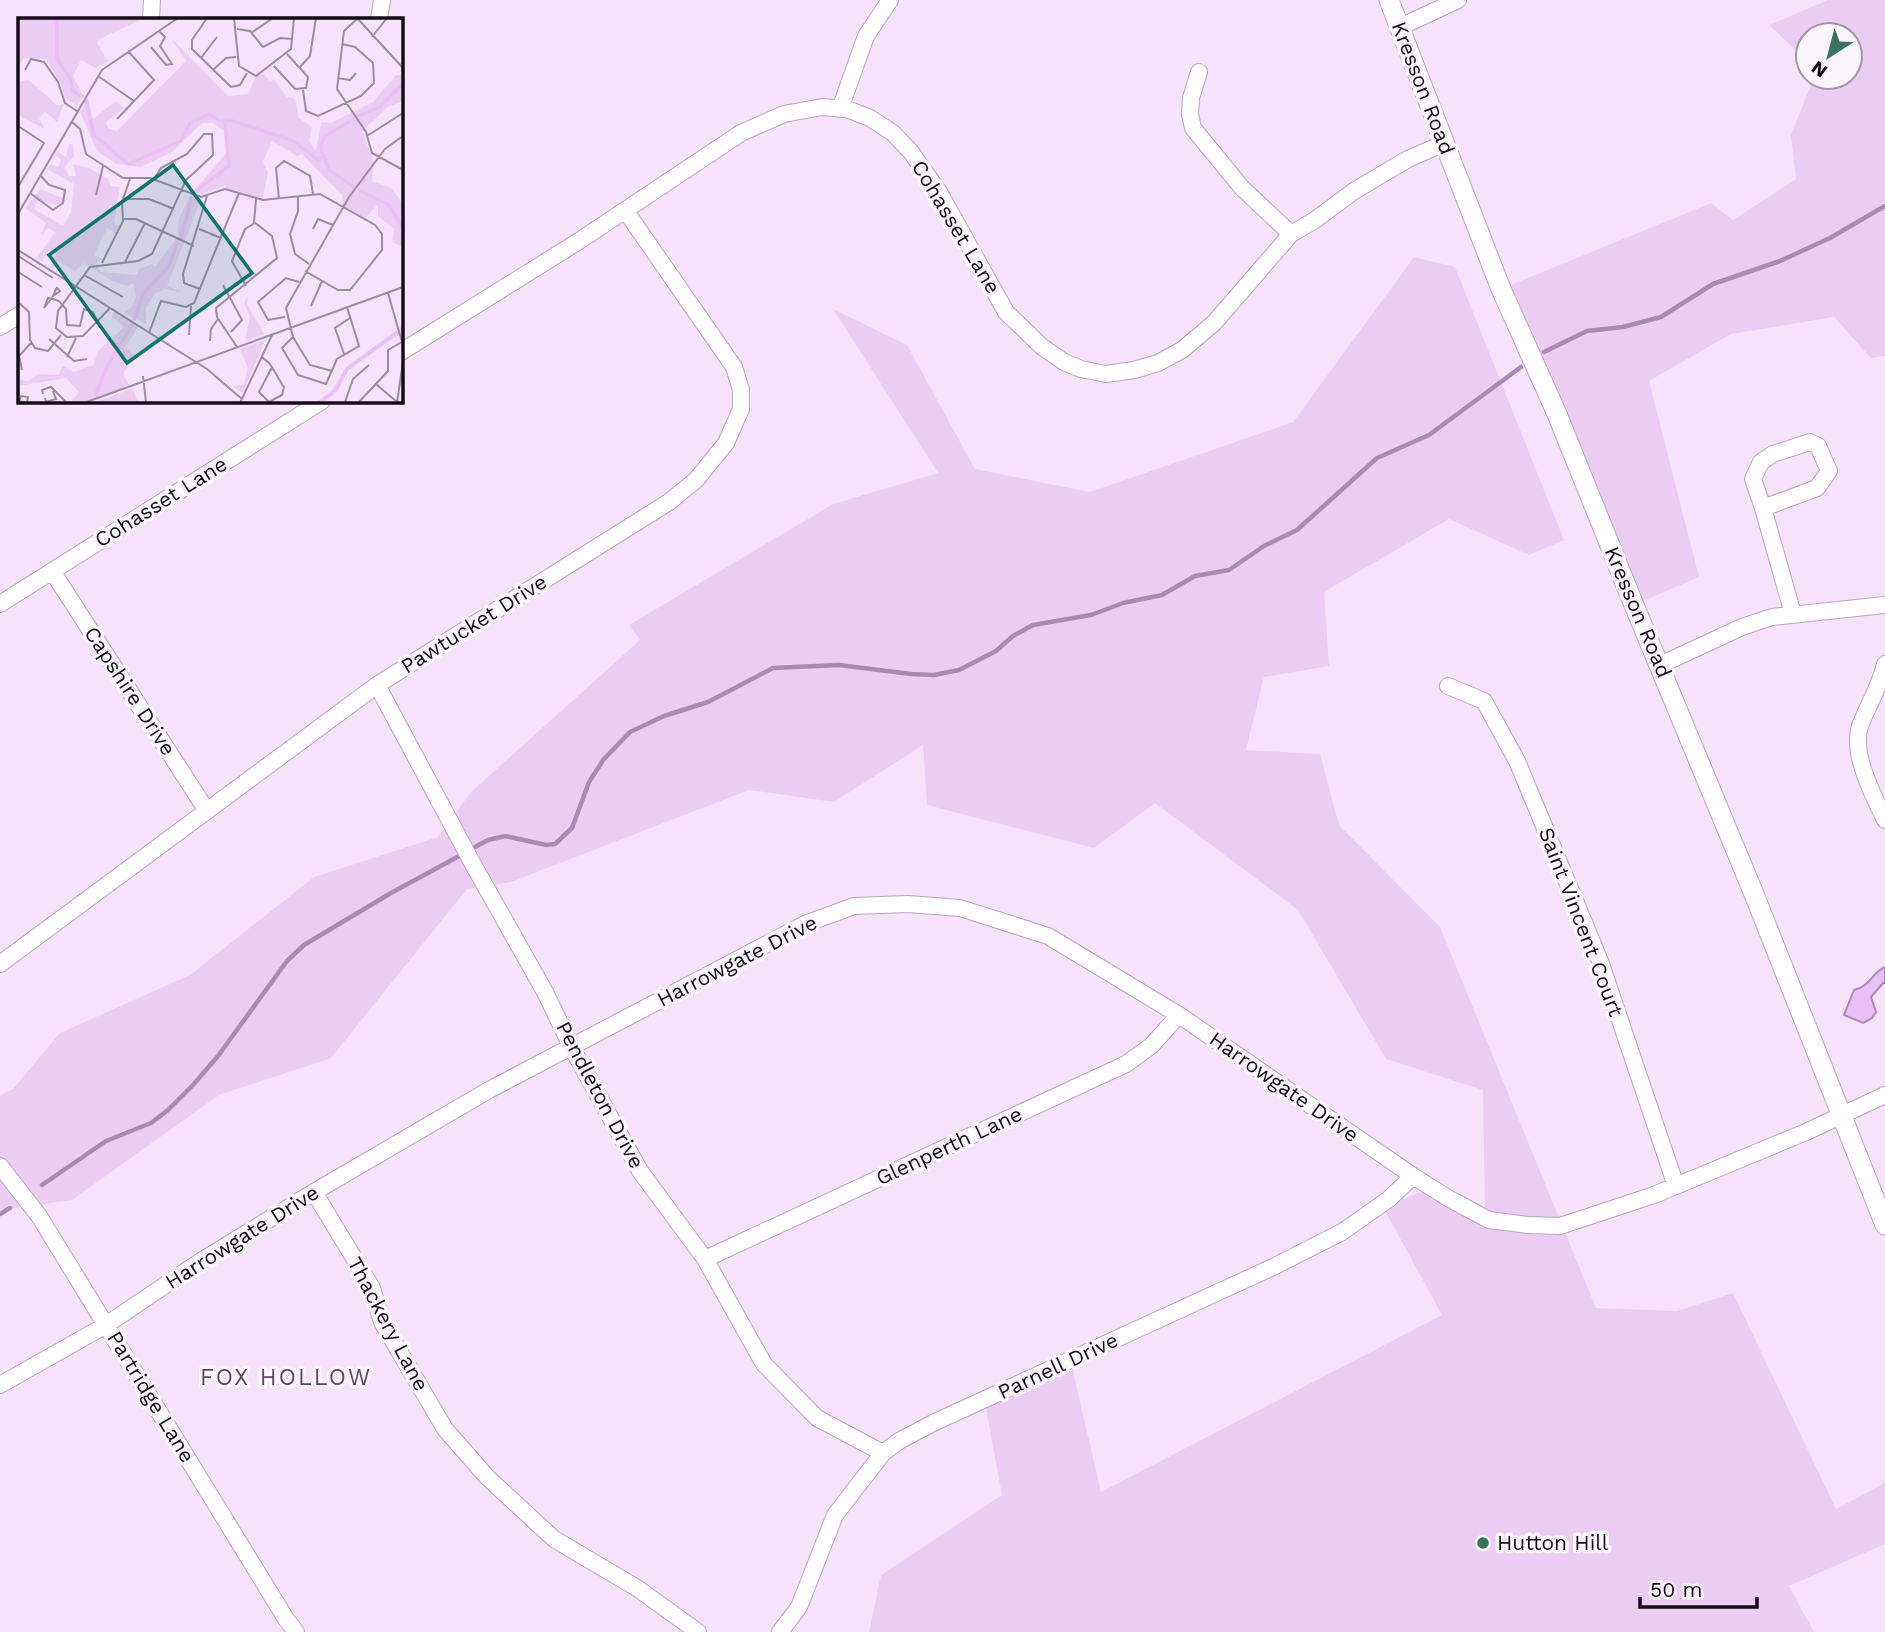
<svg xmlns="http://www.w3.org/2000/svg" width="1885" height="1632" viewBox="0 0 1885 1632" font-family="'Work Sans',sans-serif">
  <rect width="100%" height="100%" fill="#f6e3fb"/>
  <!-- green -->
  <path fill="#ebcdf4" d="M1828,0h57v356l-14,2 -37,-41 -103,17 -82,47 50,196 -65,28 -133,-316 210,-86 22,17 63,-41 -5,-44 23,-58h36v-42h-42v27l-39,-37z
    M1414,257l41,10 109,273 -35,15 -80,-36 -125,73 5,74 -65,11 -18,73 74,4 19,71 101,102 156,381 81,3 56,-18 103,216 49,-26v61l-96,42 25,46h-945l12,-57 121,-80 -18,-97 86,-39 31,133 341,-177 -58,-106 46,-22 55,31 -2,-128 -97,-31 -88,-149 -143,-107 -61,45 -167,-43 -4,-60 -89,57 -85,-12 -238,92 -44,7 -136,169 -112,37 -147,105 -72,10v-115l13,-6 47,-56 130,-58 124,-98 124,-40 33,-45 169,-152 -11,-15 204,-121 105,-31 -105,-164 74,36 68,124 115,23 203,-70z"/>
  <!-- water -->
  <path fill="#ebbef8" stroke="#aa89b4" stroke-width="2" d="M1885,967v16h-2l-12,14 5,15 -4,6 -9,5 -19,-8 10,-25c17,-4 17,-17 31,-23z"/>
  <g fill="none" stroke-linecap="round" stroke-linejoin="round">
    <!-- stream -->
    <path stroke="#aa89b4" stroke-width="4.5" d="M1544,352l43,-21 36,-4 38,-10 52,-33 67,-23 50,-23 55,-32
      M475,847l13,-7 17,-4 41,9 9,-1 17,-16 17,-46 15,-23 26,-27 34,-16 44,-14 65,-34 66,-3 72,9 23,1 25,-5 37,-19 17,-15 20,-11 58,-10 32,-12 39,-8 33,-19 34,-6 35,-24 33,-16 80,-72 52,-23 92,-68
      M42,1185l64,-44 45,-18 17,-13 25,-25 25,-29 69,-95 17,-16 87,-52 70,-38
      M0,1214l10,-6"/>
    <defs>
      <path id="minor" d="M151,19l1,-19
        M379,19l3,-19
        M1400,27l58,-27
        M1199,72l-8,26 -1,16 3,14 49,60 49,46
        M840,109l26,-73 24,-36
        M0,327l19,-12
        M401,352l178,-111 162,-108 43,-19 38,-7 25,2 23,9 23,15 18,19 28,40 67,120 35,34 23,16 17,7 25,5 28,-4 24,-7 24,-13 32,-27 77,-89 24,-14 39,-29 54,-32 37,-16
        M1810,442l8,4 11,25 -12,17 -54,20 -10,-29 8,-17 12,-8z
        M1763,508l30,106
        M52,571l155,240
        M0,604l322,-203
        M1885,664c-5,22 -17,41 -25,62 -9,27 13,69 25,94
        M1660,665l82,-38 30,-10 113,-12
        M377,685l97,181 71,126 27,56 68,123 65,88 59,105 53,54 66,35
        M1448,686l36,15 33,60 83,200 76,225
        M0,964l377,-279 292,-183 27,-22 30,-37 15,-34v-19l-7,-23 -109,-157
        M0,1166l39,50 247,403 10,13
        M314,1192l58,96 10,34 63,107 42,48 67,62 83,49 61,44
        M705,1259l421,-195 25,-18 28,-31
        M0,1385l106,-60 95,-64 113,-69 175,-102 316,-166 49,-18 54,-2 52,4 88,28 131,79 234,161 35,22 41,22 39,5 32,1 94,-31 152,-63 79,-37
        M780,1632l19,-25 36,-92 48,-62 16,-12 34,-18 340,-156 69,-35 47,-33 24,-23"/>
      <path id="tertiary" d="M1389,0l112,289 56,125 77,191 120,289 131,331"/>
    </defs>
    <!-- minor casing -->
    <use href="#minor" stroke="#bba4c1" stroke-width="18"/>
    <!-- tertiary casing -->
    <use href="#tertiary" stroke="#bba4c1" stroke-width="21"/>
    <!-- minor -->
    <use href="#minor" stroke="#fff" stroke-width="16"/>
    <!-- tertiary -->
    <use href="#tertiary" stroke="#fff" stroke-width="19"/>
  </g>
  <!-- markers -->
  <circle fill="#38745f" stroke="#faf5fc" stroke-width="2.5" cx="1483" cy="1543" r="7"/>
  <g text-anchor="middle" stroke-width="7" stroke-linejoin="round" paint-order="stroke">
    <!-- street labels -->
    <g font-size="21" fill="#130c16" stroke="#faf5fc">
      <text transform="translate(1423 88) rotate(69)" y="7">Kresson Road</text>
      <text transform="translate(956 227) rotate(59)" y="7">Cohasset Lane</text>
      <text transform="translate(161 502) rotate(-32)" y="7">Cohasset Lane</text>
      <text transform="translate(1638 612) rotate(67)" y="7">Kresson Road</text>
      <text transform="translate(474 624) rotate(-32)" y="7">Pawtucket Drive</text>
      <text transform="translate(130 691) rotate(57)" y="7">Capshire Drive</text>
      <text transform="translate(1581 922) rotate(69)" y="7">Saint Vincent Court</text>
      <text transform="translate(737 961) rotate(-27)" y="7">Harrowgate Drive</text>
      <text transform="translate(1284 1087) rotate(35)" y="7">Harrowgate Drive</text>
      <text transform="translate(600 1095) rotate(62)" y="7">Pendleton Drive</text>
      <text transform="translate(949 1146) rotate(-25)" y="7">Glenperth Lane</text>
      <text transform="translate(242 1237) rotate(-32)" y="7">Harrowgate Drive</text>
      <text transform="translate(388 1324) rotate(62)" y="7">Thackery Lane</text>
      <text transform="translate(1058 1366) rotate(-25)" y="7">Parnell Drive</text>
      <text transform="translate(151 1397) rotate(59)" y="7">Partridge Lane</text>
    </g>
    <!-- poi labels -->
    <g font-size="21" fill="#130c16" stroke="#faf5fc" text-anchor="start">
      <text x="1497" y="1550">Hutton Hill</text>
    </g>
    <!-- neighbourhood labels -->
    <g font-size="23" letter-spacing="2" fill="#5b4761" stroke="#faf5fc">
      <text x="286" y="1385">FOX HOLLOW</text>
    </g>
  </g>
  <!-- overview -->
  <g transform="translate(18 18)">
    <rect width="385" height="385" fill="#f6e3fb"/>
    <path d="M0,0h126l-44,21 -3,4 11,18 -5,3 -8,4 -14,-8 -8,16 10,20 -6,9 -12,-7 -4,-14 -15,-25 -22,-1 -6,9zM153,20l57,58 20,-2 8,-18 8,-2 6,8 4,-3 13,18 8,2 4,19 13,9 -3,14 7,10 5,-29 10,1 42,-21 23,-27h7l-2,27 -13,5 -26,24 12,31 -2,19 19,7 12,16v43l-11,-5 2,-13 -16,-13v-12l-13,15 -22,-12 -1,-12 -40,-41 -5,2 -25,-15 -9,21 5,11 -5,24 -15,-1 -23,-7 1,-4 -23,9 -36,92 15,6 -17,-3 -9,4 -10,14v17l-23,-12 8,-4 5,-11 -3,-14 -5,3 -16,-5 -28,-18 -9,8 -17,-10 -4,8 -4,-3 7,-12 -8,-4 -7,11 -5,-3 18,-26 -7,-4 -7,7 5,-12 -21,-15 15,-19 25,10 -4,6 -24,-4 -3,8 29,17 8,-14 3,-28 -27,-15 3,-5 8,3 3,-7 -6,-5 2,-4 9,6 3,-13h4l1,12 -9,11 4,9h7l-3,-12 16,4 19,11 3,7 9,1 -6,35 6,6 -4,6 -9,-6 -13,27 8,4 -6,5 5,8 36,3 2,-6 13,-5 3,3 23,-31 1,-17 10,-22 38,-45 -3,-21 -11,-8h-11l-30,29 -31,15 -25,-3 -19,-13 -17,-39 8,-13 5,20 23,-18 8,7 -18,14 2,6 9,3 69,-70zM11,62l28,25 7,-1 -7,18 -12,-10 -6,6 6,11 -27,-14v-33zM230,277l-1,9 17,30 -19,7 5,-25 -6,-13zM97,293l24,15 -14,21 9,9 -11,18 7,12 -46,17h-14l9,-11 -13,-14 -48,8v-7l10,2 10,-7 20,1 5,-9 11,6 19,-7 6,-15 25,-23 -12,-11zM385,308v6l-54,37 -17,27 -17,7 15,-10 16,-26zM247,322l-17,41 -6,12 -9,-7 10,-1 5,-17 -8,-19zM115,370l5,15h-45z" fill="#ebcdf4"/>
    <path fill="none" stroke="#ebbef8" stroke-width="3.5" d="M39,0v41l14,21 2,11 10,6M68,81l8,36 34,29 53,-23 9,-18 19,-9 10,7 11,-1 64,21 24,19 5,-4M340,98l22,-9 23,-24M336,169l-25,-17 -9,-23 5,-11 29,-17M341,172l30,15 14,23M175,175l36,-27 -4,-43M163,219l11,-40M116,302l9,-26 26,-28 9,-24M77,378l12,-30 26,-42M301,385l17,-13 11,-21 56,-41"/>
    <path fill="none" stroke="#9b8d9f" stroke-width="2" d="M189,0l-15,22v9l39,38 9,-2 7,-12M216,0l5,48 17,10 35,-27 3,-31M339,0l46,50M340,0l-14,13 -7,58 29,43 6,21 31,17M219,11l13,2 13,16 17,-9 13,1M233,15l22,-15M354,19l15,-19M133,29l15,18 6,-1 -12,-18 5,-9 -6,-6M183,40l16,-21M256,48l21,23 11,-1 2,-11 -21,-23M282,49l10,-11 6,-38M7,52l6,-11 13,3 14,20 7,21 12,8M195,52l13,-12 10,-1M80,58l36,25M319,60l13,2 6,-7M285,72l3,21 12,5 43,-20 13,-13 -1,-20 -18,-16 -13,-3M99,101l37,-39 -26,-29M53,103l9,8 6,25 37,24h27l51,19 24,-8 38,11 57,-6 55,31 7,9v16l-32,40h-12l-33,-19M0,108l26,17 -26,44M349,118l36,-23M12,175l23,17 10,-7 2,-13 -16,-5 -9,-10M78,177l7,-29M280,178v15l-8,23 5,20 14,10M105,181h26l25,10M261,181l-3,-31 8,-7 26,15 3,18M0,196l84,-144 76,-52M106,201h12l58,27M181,211l22,9M295,211l5,-10 15,6M0,232l189,119 35,30M0,238l35,22M107,244l20,-39M84,245l21,-42 -1,-19 8,-23M0,254l24,15M66,257l39,22M205,267l19,35 -11,12M228,268l-14,-25 13,-32 10,-6M39,270l3,3 -7,5 3,-7zM182,271l-16,-6 -1,-9 24,-78M370,275l14,49M34,280l-8,10 4,-10 5,1 6,2 7,8 1,16 13,1 4,-17 9,3 5,11M0,284l11,10 1,28 5,8 13,3 13,-16M293,288l11,-25M92,290l-27,28 -16,1 -11,-9 2,-17 32,-44 48,-6 14,-7 34,-74 27,-25 -1,-21h-8l-17,20 -26,14 -7,11M267,299l-17,3 -10,-18 28,-24 13,4M131,315l12,-32 25,6 8,-4 45,-110M171,317l2,-29M275,319l-11,11 16,27 28,9 11,-25 22,-13 -12,-39M31,321l25,22 13,-2M192,323l1,-12 7,-10M219,329l-20,-30 -1,-9 61,-50 -5,-22 -18,-14 2,-23M326,336l-9,-26 15,-10M49,339l9,-19M244,339l7,6 3,4 11,19 1,1 -2,8 -13,7 -10,-10 13,-25M4,352l-3,-14 12,-13M314,353l-22,-6 -17,-28 -7,-29 63,-111 36,-48 18,-13M125,358l3,26M358,366l21,18M25,376l-1,-4 9,-3 16,16M27,380l1,4 10,-3 -3,-8M9,384l1,-5 -7,-1 -2,5 9,2M327,384l8,-23 16,-14M66,385l319,-116M222,385l32,-68M340,385l30,-32v-21l14,-8M379,385l6,-42"/>
    <path fill="#0f766e" fill-opacity="0.15" stroke="#0f766e" stroke-width="3.5" d="M155,147l79,108 -125,90 -78,-108z"/>
    <rect width="385" height="385" fill="none" stroke="#130c16" stroke-width="3.5"/>
  </g>
  <!-- north arrow -->
  <g transform="translate(1829 56) rotate(216)"><circle r="33" fill="#faf5fc" stroke="#9e98a0" stroke-width="2"/>
  <path d="M0-5L12 26L0 18L-12 26Z" fill="#38745f"/>
  <text y="-10" font-size="19" font-weight="bold" text-anchor="middle" fill="#130c16">N</text>
  </g>
  <!-- scale -->
  <path d="M1640 1597v10h117v-10" fill="none" stroke="#130c16" stroke-width="3.5"/>
  <text x="1650" y="1597" font-size="21" fill="#130c16" stroke="#faf5fc" stroke-width="5" paint-order="stroke">50 m</text>
</svg>
